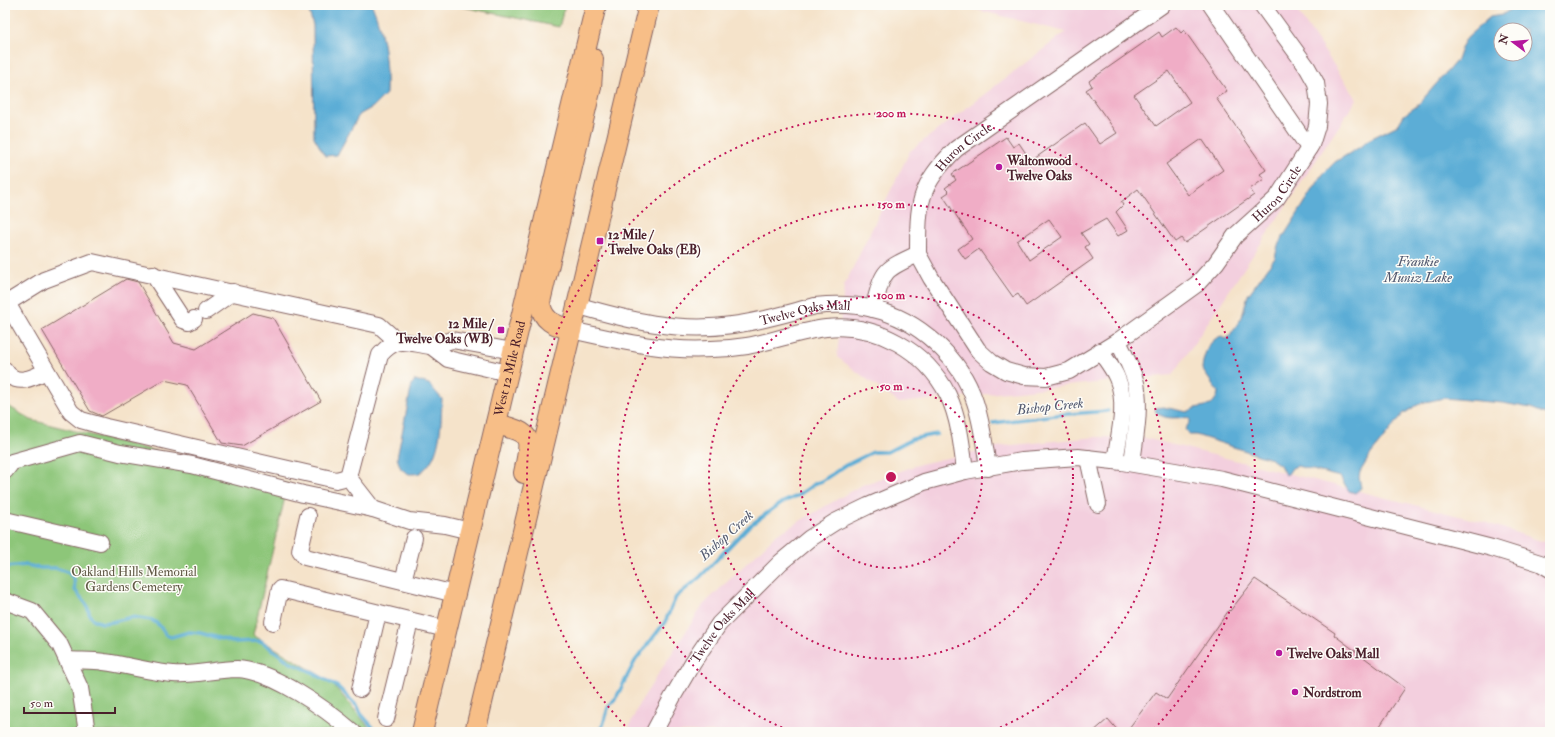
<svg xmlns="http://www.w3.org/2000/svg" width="1555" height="737" viewBox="0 0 1555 737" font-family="'IM FELL Double Pica',serif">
  <rect width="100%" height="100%" fill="#fdfcf7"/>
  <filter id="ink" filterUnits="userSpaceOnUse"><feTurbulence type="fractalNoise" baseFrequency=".025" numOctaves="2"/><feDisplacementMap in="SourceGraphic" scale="8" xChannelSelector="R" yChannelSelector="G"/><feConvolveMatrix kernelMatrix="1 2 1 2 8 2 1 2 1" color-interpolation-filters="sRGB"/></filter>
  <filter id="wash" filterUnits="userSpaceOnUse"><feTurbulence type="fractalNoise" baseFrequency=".012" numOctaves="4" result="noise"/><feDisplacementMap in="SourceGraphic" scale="16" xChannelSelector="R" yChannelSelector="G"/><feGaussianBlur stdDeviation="0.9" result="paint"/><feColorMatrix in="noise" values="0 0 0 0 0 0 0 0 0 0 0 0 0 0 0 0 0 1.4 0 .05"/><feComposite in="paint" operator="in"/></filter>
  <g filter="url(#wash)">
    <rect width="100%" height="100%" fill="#f5e3ca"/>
    <!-- built -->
    <path fill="#f3cfde" d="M957,5h336l64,94 -184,276 -274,28 -62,-46 7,-71 66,-135 156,-119z
      M1097,437l48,1 342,85 63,21v188h-923l12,-28 64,-99 73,-70 84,-49 60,-22 82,-18z"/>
    <!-- green -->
    <path fill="#8dc679" stroke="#6c7252" d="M454,5h111l-6,22z
      M5,404l26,16 257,64 -35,151 78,47 42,50h-368z"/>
    <!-- water -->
    <path fill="#5badd6" stroke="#526680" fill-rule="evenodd" d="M307,5h65c12,28 15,59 14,89l-13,13 -14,8 -22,40 -12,1 -11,-19 -1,-112z
      M1517,5h33v411l-19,-8 -28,-5 -59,-5 -23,5 -18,11 -32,40 -11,18 -1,5 2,11 -6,5 -6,-2 -9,-14 -43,-11 -5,2 -4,6 -3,1 -5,-10 -9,-6 -75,-24h-7l-4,-6 5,-7v-4c-13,-2 -24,4 -35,-7l1,-3 7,-1 24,5 8,-4 16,-3 6,-8 1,-5 -16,-23c1,-12 6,-30 20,-33l2,3 4,-1 14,-21 6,-22 27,-37 3,-13 45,-71 12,-12 25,-15 8,-7 30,-15 6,-10 13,-9 40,-46 5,-14 5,-9 23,-20 12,-2zM1501,30h24v24h-24z
      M415,380l14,4 13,15c-1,22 0,59 -21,73 -2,2 -8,2 -12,2l-8,-5 -4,-11 15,-74z"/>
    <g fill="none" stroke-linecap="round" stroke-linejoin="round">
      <!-- stream -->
      <path stroke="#5badd6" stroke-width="3.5" d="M993,423l62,-8 53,-4
        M5,567l21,-2 14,3h15l13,4 6,7 1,11 12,15 3,11 6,5 7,2 9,-1 20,-5 20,3 7,5 7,10 5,2 18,-5 11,1 33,9 28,-1 30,22 17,7 30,17 20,20 4,8 15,17
        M598,732l5,-7 5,-17 9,-12 18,-35 30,-39 11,-25 24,-20 49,-51 32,-23 16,-7 19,-13 6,-2 24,-16 27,-13h14l25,-13 25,-5"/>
    </g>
    <g id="blocks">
      <!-- building -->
      <path fill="#f0adc6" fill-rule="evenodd" d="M1176,27l5,6 3,-3 43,61 -11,7 50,72 -6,4 4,5 -14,10 4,6 -69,48 -4,-5 -6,4 -37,-53 -17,13 2,3 -7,7 12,18 -10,6 -12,-17 -25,14 8,11 -4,3 8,12 -67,47 -8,-12 -5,3 -34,-48 -14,10 -7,-10 14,-10 -29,-43 6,-4 -4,-4 11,-8 -4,-6 54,-37 7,10 6,-4 12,18 54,-38 15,21 17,-11 -31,-43 6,-4 -3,-5 70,-49 3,5zM1169,71l21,31 -34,24 -22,-31zM1202,139l21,31 -35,25 -22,-31zM1049,219l13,18 -33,23 -12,-19z
        M126,279l12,3 36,61 22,6 57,-36 20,5 48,83 -79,45 -20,-3 -35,-58 -23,-5 -62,36 -12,-5 -48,-81z
        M1255,579l80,54 -1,2 71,53 -29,44h-250l30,-40 11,7 62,-89 1,1z
        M1108,719l11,13h-26z"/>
    </g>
  </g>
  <g filter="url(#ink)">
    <use href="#blocks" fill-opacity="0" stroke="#866463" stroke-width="1"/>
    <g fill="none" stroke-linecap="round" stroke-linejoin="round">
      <defs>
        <g id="minor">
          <path d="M1211,5l98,143"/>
          <path id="s1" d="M918,254l13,24 47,72 13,12 15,9 18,5 22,1 23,-6 49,-30 79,-57 19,-21 19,-27 42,-38 34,-53 6,-19 2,-22 -3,-21 -9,-16 -45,-62"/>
          <path d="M153,274l30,46 6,2 5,-3"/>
          <path id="s2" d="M576,305c51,15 103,28 156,20 28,-3 56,-12 83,-19 20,-2 39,-2 58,3 45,10 88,49 102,93 7,21 10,44 13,66"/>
          <path id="s3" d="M873,309c11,-39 8,-38 45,-55 0,-51 0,-68 38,-105l206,-144"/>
          <path d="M206,311l27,-19"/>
          <path d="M571,330c45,10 93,22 140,19 12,0 24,-1 36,-3 27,-5 53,-15 79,-18 50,-6 100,23 122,67 11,23 14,51 17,76"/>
          <path d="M1118,341c6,13 14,27 18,42 5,26 -1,55 -4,80"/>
          <path d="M1100,351c6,9 13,17 17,27 11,25 2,57 -2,83"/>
          <path d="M5,370c10,17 28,8 41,1"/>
          <path d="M508,373l-60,-14 -17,-13 21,-6 61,11"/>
          <path d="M1088,458l10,46"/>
          <path d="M5,471l7,-9 68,-19 40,10 72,12 111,29 70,15 36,12 36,4 25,6"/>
          <path d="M348,477l-12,3 -230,-53 -25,-7 -10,-8 -64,-109 37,-23 48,-18 287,63 18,16"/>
          <path d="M348,477l32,-122c17,-20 27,-12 51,-9"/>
          <path d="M348,477l25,32"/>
          <path d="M308,516l-8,34 5,7 150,37"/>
          <path d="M5,520l95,22"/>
          <path d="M403,581l11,-43"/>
          <path d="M5,601l27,10 28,34 20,43 7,44"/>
          <path d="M273,622l7,-33 166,40"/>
          <path d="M68,660c12,1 24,0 36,2 23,3 46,10 69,12 22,2 42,-5 64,-5 36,2 89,40 116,63"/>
          <path d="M360,689l18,-76"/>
          <path d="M386,719l24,-98"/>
          <path id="s4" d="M654,732l18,-34 21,-36 26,-38 62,-62 29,-24 25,-16 33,-16 56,-24 41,-11 57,-10 56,-4 44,5 100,17 270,69 48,15 10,6"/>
        </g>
        <g id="major">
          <path d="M571,330c-17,-5 -29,-9 -31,-28l51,-215 2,-28"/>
          <path d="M496,424c37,9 36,13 28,49"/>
          <path id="s5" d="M422,732l174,-727"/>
          <path d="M475,732l174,-727"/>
        </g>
      </defs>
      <!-- minor casing -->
      <use href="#minor" stroke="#866463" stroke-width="18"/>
      <!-- major casing -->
      <use href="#major" stroke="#866463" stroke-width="22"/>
      <!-- minor -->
      <use href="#minor" stroke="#fff" stroke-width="16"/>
      <!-- major -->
      <use href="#major" stroke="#f7be87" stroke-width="20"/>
    </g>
  </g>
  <!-- distance rings -->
  <g fill="none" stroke="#c2185b" stroke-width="2" stroke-dasharray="2 4">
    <circle cx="891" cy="477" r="91"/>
    <circle cx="891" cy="477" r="182"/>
    <path d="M793 732A273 273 0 1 1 989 732"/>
    <path d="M629 730A364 364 0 1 1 1153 730"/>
  </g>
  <!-- markers -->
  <g fill="#b5179e" stroke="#fdfcf7" stroke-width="1.5">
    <circle cx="999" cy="167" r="4"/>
    <rect x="596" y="237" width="8" height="8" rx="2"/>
    <rect x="497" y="326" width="8" height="8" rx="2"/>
    <circle cx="1279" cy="653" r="4"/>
    <circle cx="1295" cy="692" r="4"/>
  </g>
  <g text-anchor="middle" stroke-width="3" stroke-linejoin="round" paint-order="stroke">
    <!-- street labels -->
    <g font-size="13" fill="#4a1f2b" stroke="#fdfcf7">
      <text dy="5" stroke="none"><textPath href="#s3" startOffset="200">Huron Circle</textPath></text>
      <text dy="5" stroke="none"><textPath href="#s1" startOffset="489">Huron Circle</textPath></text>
      <text dy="5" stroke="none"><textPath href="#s2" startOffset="233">Twelve Oaks Mall</textPath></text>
      <text dy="5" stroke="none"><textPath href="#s5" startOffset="374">West 12 Mile Road</textPath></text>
      <text dy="5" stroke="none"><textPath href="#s4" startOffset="127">Twelve Oaks Mall</textPath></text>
    </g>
    <!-- poi labels -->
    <g font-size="13" font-weight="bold" fill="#4a1f2b" stroke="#fdfcf7" text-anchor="start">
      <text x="1007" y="165">Waltonwood<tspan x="1007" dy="15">Twelve Oaks</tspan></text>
      <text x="608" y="239">12 Mile /<tspan x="608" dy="15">Twelve Oaks (EB)</tspan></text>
      <text x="493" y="328" text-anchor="end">12 Mile /<tspan x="493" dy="15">Twelve Oaks (WB)</tspan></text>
      <text x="1287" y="658">Twelve Oaks Mall</text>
      <text x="1303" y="697">Nordstrom</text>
    </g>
    <!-- park labels -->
    <g font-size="13" fill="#615946" stroke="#fdfcf7">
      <text x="134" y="576">Oakland Hills Memorial<tspan x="134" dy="15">Gardens Cemetery</tspan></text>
    </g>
    <!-- water labels -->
    <g font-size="14" font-style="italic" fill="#51586f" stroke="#fdfcf7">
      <text x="1418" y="266">Frankie<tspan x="1418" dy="16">Muniz Lake</tspan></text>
      <text transform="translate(1050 406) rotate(-6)" y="5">Bishop Creek</text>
      <text transform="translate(726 535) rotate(-42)" y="5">Bishop Creek</text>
    </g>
  </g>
  <circle cx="891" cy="477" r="6" fill="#c2185b" stroke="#fdfcf7" stroke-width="2"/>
  <g font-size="12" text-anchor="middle" font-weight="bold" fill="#c2185b" stroke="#fdfcf7" stroke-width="3" stroke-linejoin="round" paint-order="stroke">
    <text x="891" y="117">200 m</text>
    <text x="891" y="208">150 m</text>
    <text x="891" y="299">100 m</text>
    <text x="891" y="390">50 m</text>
  </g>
  <!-- margin -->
  <rect width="1555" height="737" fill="none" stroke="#fdfcf7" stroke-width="20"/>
  <!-- north arrow -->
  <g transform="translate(1513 42) rotate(286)"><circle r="19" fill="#fdfcf7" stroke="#b5a4a5"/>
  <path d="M0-3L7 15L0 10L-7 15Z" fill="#b5179e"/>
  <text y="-6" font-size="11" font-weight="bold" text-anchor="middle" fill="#4a1f2b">N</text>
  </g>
  <!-- scale -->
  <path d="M24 707v6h91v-6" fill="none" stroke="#4a1f2b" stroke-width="2"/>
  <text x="30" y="707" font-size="12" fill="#4a1f2b" stroke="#fdfcf7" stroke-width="3" paint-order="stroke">50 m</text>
</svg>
